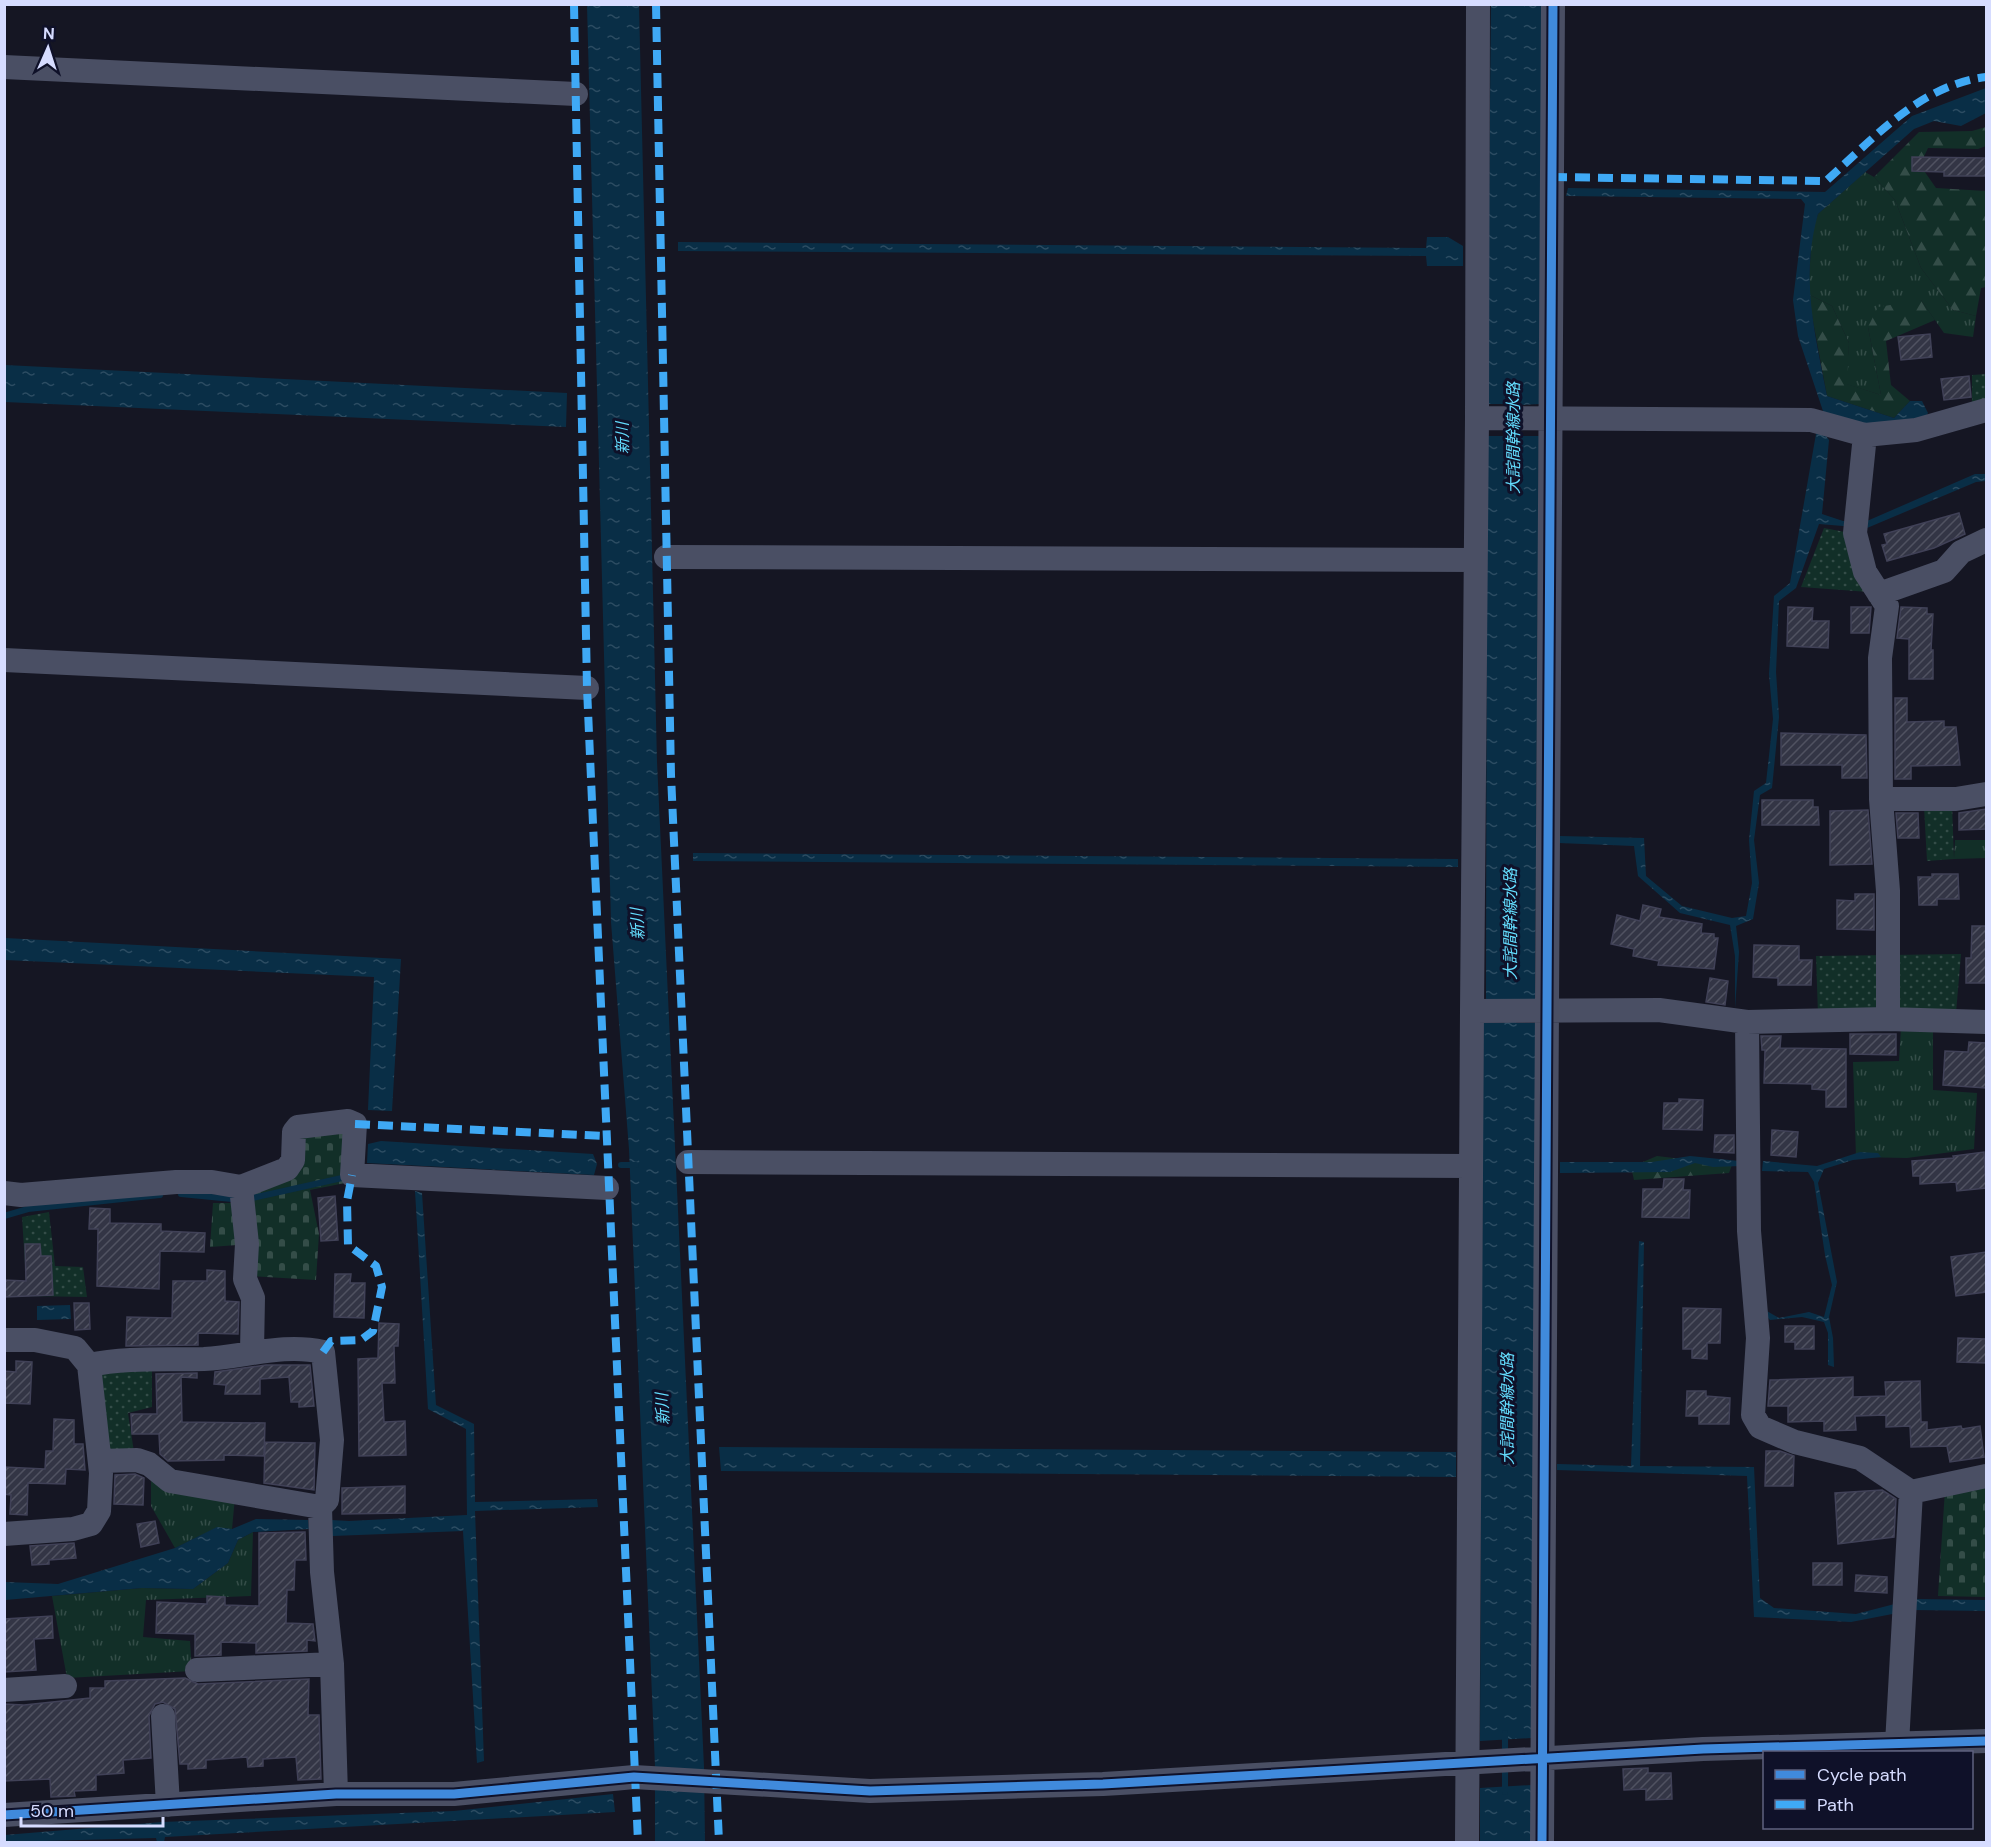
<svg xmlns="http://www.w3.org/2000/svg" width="1991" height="1847" viewBox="0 0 1991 1847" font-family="'DM Sans','Noto Sans JP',sans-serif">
  <defs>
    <pattern id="grass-tufts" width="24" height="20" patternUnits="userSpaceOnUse" patternTransform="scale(1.5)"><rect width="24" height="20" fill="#122f28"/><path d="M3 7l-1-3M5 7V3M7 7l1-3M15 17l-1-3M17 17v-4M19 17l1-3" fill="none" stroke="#344d48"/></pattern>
    <pattern id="forest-firs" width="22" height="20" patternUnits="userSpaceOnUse" patternTransform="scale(1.5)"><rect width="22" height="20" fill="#122f28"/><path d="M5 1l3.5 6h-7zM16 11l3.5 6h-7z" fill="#344d48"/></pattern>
    <pattern id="cemetery-stones" width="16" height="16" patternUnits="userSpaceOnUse" patternTransform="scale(1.5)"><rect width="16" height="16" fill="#122f28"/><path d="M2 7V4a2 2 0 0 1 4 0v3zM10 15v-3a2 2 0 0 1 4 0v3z" fill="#344d48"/></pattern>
    <pattern id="park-dots" width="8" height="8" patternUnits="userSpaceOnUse" patternTransform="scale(1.5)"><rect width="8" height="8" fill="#122f28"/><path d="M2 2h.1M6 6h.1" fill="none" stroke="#344d48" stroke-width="1.8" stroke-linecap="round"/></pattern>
    <pattern id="water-ripples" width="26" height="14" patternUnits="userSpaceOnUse" patternTransform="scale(1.5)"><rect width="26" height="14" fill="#092e46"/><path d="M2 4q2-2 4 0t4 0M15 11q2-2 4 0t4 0" fill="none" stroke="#2c4c62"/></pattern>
    <pattern id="building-hatch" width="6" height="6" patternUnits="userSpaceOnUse" patternTransform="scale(1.5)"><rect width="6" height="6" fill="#333545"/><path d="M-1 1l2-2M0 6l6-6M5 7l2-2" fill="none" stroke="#505261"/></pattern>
  </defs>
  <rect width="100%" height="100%" fill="#151623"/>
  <!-- grass -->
  <path fill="url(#grass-tufts)" d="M1865,172l9,5 21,23 26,68 32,42 23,6 -3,21 -29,-4 -23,-33 -53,27 13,68 -35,-11 3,-41 -17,-37 -24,-12 4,-61 6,-19z
    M1955,840h31v18l-32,1z
    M1933,1026v64l44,3 -3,56 -67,9 -51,-1 -3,-95 46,-1 2,-34z
    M151,1478l84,19 -3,32 -16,-1 -41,20 -24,-42z
    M253,1532l-2,64 -105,4 -3,37 47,4 2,30 -125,7 -15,-82 90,-8 51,1 35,-26 10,-23z"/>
  <!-- forest -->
  <path fill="url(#forest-firs)" d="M1986,127v19l-8,3 -50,-1 -8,17 16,23 50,3v96l-5,1 -5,28 -23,-6 -32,-42 -26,-68 -21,-23 45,-45 53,-1z
    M1808,294l24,12 17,37 -2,41 34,11 -13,-68 10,-20 43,-7 14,20 -49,21 5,44 19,16 -16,17 -67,-22z
    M1657,1156l75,9 -3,8 -95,7 -3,-13z"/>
  <!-- cemetery -->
  <path fill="url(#cemetery-stones)" d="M347,1129l-2,54 -35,7 9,44 -3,46 -66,-4 1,-32 -41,3 3,-44h36l4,-16 49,-19v-35z
    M1986,1483v114l-48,-1 7,-106z"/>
  <!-- park -->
  <path fill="url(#park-dots)" d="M1986,374v31l-14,3v-33z
    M1824,528l26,5 19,59 -68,-5z
    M1952,804l2,55 -27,2 -3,-54z
    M1961,954l-5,59 -138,2 -2,-59z
    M49,1212l6,54 28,1 4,30 -60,-1 -5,-79z
    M152,1366v41l-24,6 6,39 -26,-2 -11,-79z"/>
  <!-- water -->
  <path fill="url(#water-ripples)" d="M1542,4l-2,400 -22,1v31h21l-4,563h-19v24h20l-5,715 -51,3 3,-718h21v-24h-18l1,-563h20l-1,-32h-19l4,-399z
    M587,5h52l18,757 47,1005 1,75h-50v-76l-26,-617 -18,-227z
    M1986,88v25l-25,13 -27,-5 -20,8 -96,85c-18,64 -3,119 9,182l67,22 16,-17h12l6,12 -5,8 -99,12 5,7 -7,74 21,7h24l108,-47h11v7l-10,1 -109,46 -48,-4 -23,64 -17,13 -3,71 3,45 -7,71 -12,7 -6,45 5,43 -6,36 -17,7 3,26 -4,56v-52l-5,-31 -50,-12 -42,-37 -4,-30 -75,-3v-7l85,2 2,38 36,30 50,12 14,-2 6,-33 -3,-43 5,-49 12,-8 7,-64 -4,-45 5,-78 16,-13 26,-149 7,-23 -25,-75 -5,-36 12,-96 -4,-5 -235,-3 2,-8 257,4 87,-76z
    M1427,237h21l15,9v20h-36l-1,-10 -748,-5v-9l748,6z
    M5,365l562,28 -1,34 -561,-25z
    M693,853l765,6v8l-765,-6z
    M5,938l396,21 -9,152 -24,-1 6,-133 -369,-17z
    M381,1141l212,13 4,10 -3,11 -227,-12 1,-19z
    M1860,1152l18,1 3,4 -28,3 -29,9 -6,14 19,99 -8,35 4,21 1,29 -6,-2v-32l-4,-11 -22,-5 -32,3 -6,-7 1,-3 14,8 30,-6 15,5 8,-32 -7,-30 -11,-73 -6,-10 -46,-1 1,-10 54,5z
    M1690,1156l49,5 2,5 -28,1 -18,-4 -25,9 -110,1v-11h92z
    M415,1191l7,2 14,212 38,19 1,78 122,-3 1,8 -123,4 9,250 -7,2 -14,-232 -131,5 -1,-16 18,1 118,-6 -1,-86 -38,-20z
    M1639,1241l5,1 -4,224 114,1 6,131 14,10 82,6 58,-15 72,1v11l-73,-1 -62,12 -97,-5 -7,-141 -190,-6v-6l74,2z
    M70,1305l1,14 -34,1v-14z
    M719,1447l737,5v25l-735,-6z
    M256,1519l52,1 1,9 -56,3 -15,8 -10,23 -35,26 -51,-1 -137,12v-18l53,2 117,-36 42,-21 15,2z
    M1532,1785l-1,57h-51v-54z
    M613,1794l2,18 -450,25 -1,5h-7l-1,-4 -151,4v-7l157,-13 292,-11z"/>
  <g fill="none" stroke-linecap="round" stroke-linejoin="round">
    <!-- stream -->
    <path stroke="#092e46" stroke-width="6" d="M621,1165h15
      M181,1194l51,5
      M252,1198l90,-20
      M4,1216l24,-7 132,-14
      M1505,1756v-23
      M1505,1792v-26"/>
  </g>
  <!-- building -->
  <path fill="url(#building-hatch)" stroke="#404157" stroke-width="1.5" d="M1912,157l74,1v18h-42v-4l-32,-1z
    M1930,334l2,23 -31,3 -3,-23z
    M1969,376l2,21 -27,3 -3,-21z
    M1959,513l6,21 -31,14 -47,13 -5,-16 5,-1 -3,-10z
    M1788,607l25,1 -1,13h17l-1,27 -41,-2z
    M1851,607h20l-2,26h-18z
    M1901,607l26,1v6h6l-2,36h2v29h-24v-40l-12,-1z
    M1895,698h12v24l37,-1v6h12l4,38 -49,1v13h-16z
    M1781,733l85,2 1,43h-25v-13h-61z
    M1762,800h51v7h5l1,18h-57z
    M1986,809v20l-27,1v-17z
    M1868,810l4,54 -42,1v-54z
    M1896,813h22l1,25h-21z
    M1932,874h26l1,25h-22v6h-18l-1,-28h14z
    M1855,894h19v36l-37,-1v-29l18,1z
    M1643,905l18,4 -2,8 43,7 -1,9 13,1v4h4l-4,31 -56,-4 1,-4 -26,-5 1,-7 -23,-5 6,-29 23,6z
    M1972,926h14v57h-20v-25h5z
    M1754,945l45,1v14h13l-1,25h-33v-7l-25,-1z
    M1710,978l18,3 -3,24 -19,-3z
    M1850,1034h46v21l-46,-1z
    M1761,1036h20l-1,12 66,1v58h-20v-17l-14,-1v-5l-48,-1 1,-33h-3z
    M1969,1042l17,1v45l-43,-3 2,-34 23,1z
    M1679,1099l24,1 -1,30 -39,-1 1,-26h15z
    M1772,1130l26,2 -2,25 -25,-2z
    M1715,1135h19v18l-20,-1z
    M1984,1152l2,36 -29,3 -1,-9 -36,2v-8h-7l-1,-15 42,-3 -1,-2z
    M1664,1179h20l-1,11h7l-1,28 -47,-1 1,-28h20z
    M335,1196l3,44 -17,1 -3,-43z
    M90,1208l20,1v14l51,1v7l44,2 -1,19 -44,-1 -1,38 -62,-3 1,-57h-9z
    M25,1244h15l1,12h10l2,39 -49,2v-17l22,1z
    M1986,1252v40l-30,4 -5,-39z
    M207,1270l18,1v30l14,1 -1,32 -40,-1v12l-72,1 1,-29 45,1 1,-37h34z
    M335,1274h16l-1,9h15l-1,35 -30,-1z
    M74,1303h15l1,26 -15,1z
    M1683,1308l38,1 -1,34h-13v16l-15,-1v-9h-9z
    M379,1323l20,1 -1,22h-4l1,37h-13l2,39 21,-1 1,34 -47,1 -1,-97 20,-1z
    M1785,1326h29v23h-19v-7h-10z
    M1958,1338l28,1v24l-29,-1z
    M16,1361l16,1 -2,42 -26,-1v-32l12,1z
    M266,1365h44l4,41 -15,1v-5h-8l-2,-25 -29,2v15h-35l1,-9 -12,-1 1,-12z
    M197,1373v5l-16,-1 1,45 83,1 -1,33 -40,-1v5l-56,1 -8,-7 -1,-20h-27l-1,-20h26l-1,-40z
    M1853,1377v20l33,-1 -1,-14 35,-1 1,41h6v8l34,-4 1,3 18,-3 4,31 -34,5 -3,-16 -36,1 -1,-21 -24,1v-12l-31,1 1,14 -32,1v-10l-36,1v-16h-20l2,-26z
    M1687,1391h19v5l24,2 -1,26h-30v-8h-13z
    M54,1419l20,1v24h9l2,26 -19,-1 -1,15 -37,-1 -1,32 -17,-1 1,-19 -7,-1v-27l41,2 1,-18h7z
    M265,1442l50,1 -1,47 -50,-7z
    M1766,1451h14l14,5 -1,30h-28z
    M135,1474l9,4 -1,27 -29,-1 1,-29z
    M405,1486v27l-63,1v-26z
    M1882,1490l14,9 -2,38 -56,7 -3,-51z
    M155,1521l4,22 -18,4 -4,-23z
    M305,1532l1,28h-11l-1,30h-7l-1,33 27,1 2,17 -8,-1v11l-51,2v-10l-35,-1v13l-26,1v-22l-39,-1 1,-31 50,2v-8l18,1v8l34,1v-73z
    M74,1543l2,15 -27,2v4l-17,1 -2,-19z
    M1813,1563h29v22h-29z
    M1856,1575l31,2v16l-32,-2z
    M52,1616l1,22 -19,1 2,31 -32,2v-53z
    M185,1678l13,6 111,-5 -1,36h11l2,64 -23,1 -2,-23 -33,2v7l-15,1 -1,-10 -41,3v8l-18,1v-5h-8l-5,-55 -12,-7 -8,2 -6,12 2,42 -28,2 1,13 -28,2v15l-22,1 1,5 -24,1 -1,-18 -46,2v-77l20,1 66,-7v-10h15v-7z
    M1648,1768v5h23l1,26 -26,1v-11l-22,1 -1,-21z"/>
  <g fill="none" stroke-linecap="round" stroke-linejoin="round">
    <!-- minor -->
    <path stroke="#4a4f64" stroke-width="24" d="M4,67l572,27
      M1477,418l1,-414
      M1865,435l-10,98 10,39 22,34 -7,52 1,141 7,92v128
      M666,557l809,3
      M1879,594l65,-23 17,-19 25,-12
      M4,660l583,28
      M1881,799h75l30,-5
      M1472,1011l5,-593 334,2 54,15 51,-5 70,-20
      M1747,1022l2,209 9,107 -5,77 7,12 35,15 65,16 51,34 75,-16
      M688,1162l781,4
      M241,1187l6,57 -2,35 8,19 -1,53
      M4,1193l17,2 155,-13h36l29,5 46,-18 6,-9 1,-28 4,-5 50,-6 7,3 -3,51 255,13
      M4,1340h31l40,8 14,17 12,108 -2,38 -8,13 -18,5 -69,5
      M89,1365c37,-8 77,-5 115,-6 40,-2 79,-16 119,-7l9,88 -5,60 -7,7 2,65 10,92 4,130
      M100,1461l37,-1 12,4 21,17 150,26
      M197,1670l135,-6
      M4,1690l61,-4
      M163,1716l5,89
      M1897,1744l14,-252
      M4,1815l332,-21h118l180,-17 236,14 233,-7 600,-35 283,-8
      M1467,1842l5,-831 187,-1 88,12 141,-3 98,3
      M1542,1842l11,-1838"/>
    <!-- quiet -->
    <path stroke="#3fa9f5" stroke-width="8" stroke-dasharray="15 8" stroke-linecap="butt" d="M574,4l13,684 51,1154
      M656,4l15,771 48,1067
      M1552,177l274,4c47,-42 94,-96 160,-104
      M355,1124l250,12
      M323,1352l8,-11 30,-1 12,-9 9,-44 -6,-21 -28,-21 -1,-44 5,-26"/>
    <defs>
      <path id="cycleway" d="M4,1815l332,-21h118l180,-17 236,14 233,-7 600,-35 283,-8
        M1542,1842l11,-1838"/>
    </defs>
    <!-- cycleway casing -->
    <use href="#cycleway" stroke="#0f1129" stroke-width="13"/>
    <!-- cycleway -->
    <use href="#cycleway" stroke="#408adc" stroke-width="9"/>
  </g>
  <g text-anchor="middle" stroke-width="6" stroke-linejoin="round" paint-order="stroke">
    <!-- water labels -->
    <g font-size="16" font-style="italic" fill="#64deff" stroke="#0f1129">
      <text transform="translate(622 438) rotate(-91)" y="6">新川</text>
      <text transform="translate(1513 438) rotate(-90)" y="6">大詫間幹線水路</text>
      <text transform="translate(637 924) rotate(-93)" y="6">新川</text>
      <text transform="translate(1510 924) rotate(-90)" y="6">大詫間幹線水路</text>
      <text transform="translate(662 1409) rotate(-93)" y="6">新川</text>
      <text transform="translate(1507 1409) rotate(-90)" y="6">大詫間幹線水路</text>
    </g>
  </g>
  <!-- border -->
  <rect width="1991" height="1847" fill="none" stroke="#d6dcff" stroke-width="12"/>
  <!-- legend -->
  <rect x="1763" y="1751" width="210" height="78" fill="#0f1129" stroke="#5f627f" stroke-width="1.5"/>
  <rect x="1775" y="1770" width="30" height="9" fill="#408adc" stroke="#5f627f" stroke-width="1.5"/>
  <text x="1817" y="1781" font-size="18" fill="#d6dcff">Cycle path</text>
  <rect x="1775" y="1800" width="30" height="9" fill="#3fa9f5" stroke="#5f627f" stroke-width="1.5"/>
  <text x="1817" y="1811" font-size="18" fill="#d6dcff">Path</text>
  <!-- north arrow -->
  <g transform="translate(48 48) rotate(3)" stroke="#0f1129" stroke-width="4.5" paint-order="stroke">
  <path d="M0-4.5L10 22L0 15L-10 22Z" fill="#d6dcff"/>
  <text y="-9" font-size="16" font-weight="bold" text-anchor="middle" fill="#d6dcff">N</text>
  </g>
  <!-- scale -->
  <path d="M21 1817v9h142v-9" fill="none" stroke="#d6dcff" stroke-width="3"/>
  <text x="30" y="1817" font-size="18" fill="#d6dcff" stroke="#0f1129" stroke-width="4.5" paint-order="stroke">50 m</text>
</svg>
